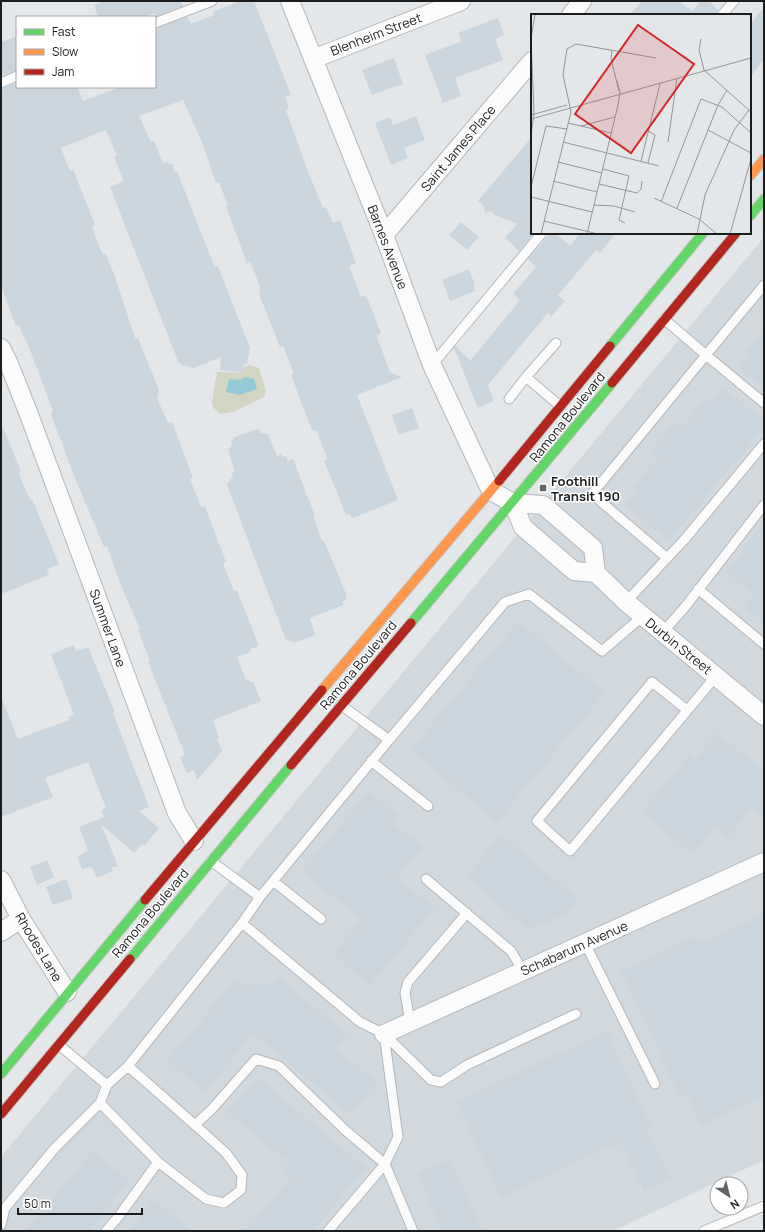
<svg xmlns="http://www.w3.org/2000/svg" width="765" height="1232" viewBox="0 0 765 1232" font-family="Manrope,sans-serif">
  <rect width="100%" height="100%" fill="#e4e7e9"/>
  <!-- built -->
  <path fill="#d2d9de" d="M764,237v923l-151,71h-612v-74z"/>
  <!-- green -->
  <path fill="#d1d5c2" d="M250,365l9,3 7,23 -2,6 -31,15 -13,2 -7,-7 -1,-5 5,-30 25,1 2,-6z"/>
  <!-- water -->
  <path fill="#94cad6" d="M245,377l9,2 3,10 -17,6 -14,-3 3,-13 11,1z"/>
  <!-- building -->
  <path fill="#cbd5de" d="M104,1h78l-1,1 2,4 -28,11v-4l-11,4h-46l-4,-12z
    M240,1h14l37,94 -6,2 4,11 -3,2 21,59 16,39 3,-1 7,16 7,-3 16,43 -7,3 12,31 5,-2 15,38 -5,2 14,37 12,5 -45,18 41,105 -45,18 -4,-4 -3,1 -21,-52 -1,-3 3,-1 -1,-4 -10,-25 -3,1 -3,-6 -19,-50 3,-1 -11,-28 -3,1 -21,-53 1,-8 -10,-24 -3,1 -1,-3 -20,-53 2,-1 -9,-24 -3,1 -14,-41 -19,-42 -44,16 12,26 3,-1 9,22 5,-1v2l4,-1 3,9 2,-1 36,92 2,4 3,-1 8,21 24,61 -3,16 -3,-1 -1,10 -23,-3 1,-13 -30,12 -1,-3 -3,1 -1,-2 -4,1 -1,-3 -2,1 -69,-177 14,-6 -10,-24 3,-1 -11,-26 -45,18 9,23 3,-2 1,3 21,53 -3,1 5,15 6,14 3,-1 1,3 7,17 20,61 2,4 2,-1 21,52 -2,8 11,25 4,-1 1,2 19,51 1,3 -3,1 10,25 1,3 3,-1 2,3 20,53 -3,1 1,3 10,25 3,-1 1,3 21,53 -9,3 1,3 -14,5 9,23 3,-1 1,3 3,-1 8,20 -48,19 6,18 -2,1 5,12 -25,29 -3,-10 -7,3 -7,-16 5,-2 -37,-93 2,-1 -12,-31 2,-1 -19,-43 -14,-40 -3,1 -29,-69 -23,-61 -1,-5 2,-1 -23,-61 -11,-25 -3,1 -15,-40v-197l16,-6v4h60l6,14 37,-14h35v-58l32,-12 4,7 23,-9 -1,-3z
    M642,1h37l13,10 9,-10h8l9,9 -2,5h-86z
    M764,7v52l-14,18v-53z
    M498,18l6,17 -9,4 8,21 -48,18 6,18 -18,7 -18,-48 37,-14 -4,-8z
    M17,36v34l-16,6v-34z
    M394,58l9,26 -31,11 -10,-25z
    M416,116l9,24 -21,8 4,10 -17,7 -16,-42 15,-6 3,8z
    M532,137v99l-13,15 -14,-13 12,-14 -22,-9 -4,-4 -6,2 -1,-7 -6,-5z
    M461,222l18,15 -12,13 -18,-15z
    M551,233h4l15,13 10,-13h36l-16,20 -4,-3 -38,45 7,6 -14,16 -3,-4 -60,72 6,16 -16,7 -24,-60 2,-2 14,15 50,-61 -7,-6 23,-27 -8,-8z
    M469,269l6,16h-2l2,6 -25,10 -8,-21z
    M764,330v59l-25,-21 11,-13 -4,-3z
    M723,387l41,34v7l-95,113 -44,-36 12,-15 -4,-3 25,-30 -7,-6 24,-29 6,6 26,-30 4,3z
    M412,408l7,20 -20,7 -7,-20z
    M1,423l20,48 -3,1 12,28 2,-1 27,65 -12,5 2,6 -48,19z
    M256,429l1,1h2l2,3 7,1 9,22 4,-2 2,3 3,-1 2,5 5,-2 22,57h-2l9,25h2l23,55 -2,1 1,3 -4,2 2,3 -34,13 5,17 -21,8 -1,-2 -3,1 -1,-3 -3,1 -59,-155h1l-1,-3 4,-1 -1,-3 3,-1 -2,-4 4,-1 -7,-22 4,-5 -1,-4 3,-1 -1,-2z
    M764,522v101l-20,-17 9,-12 -27,-22 19,-23 -2,-2z
    M518,621l87,72 -108,129 -87,-72z
    M74,645l2,6 12,-4 27,65 -2,1 36,94 -10,4 20,17 -14,17 -3,-1 -8,9 -33,-29 17,42 -7,2 2,3 -16,7 -5,-11 -10,2 -5,-12 11,-7 -9,-23 25,-10 -3,-7 5,-2 -18,-46 -43,16 8,19 -52,20v-120l17,42 51,-19 -1,-3 6,-2 -23,-61z
    M717,733l47,38v49l-13,-11 -23,28 -12,-10 -23,28 -51,-43 47,-57 6,5z
    M369,791l30,26 -5,7 28,23 -25,30 38,31 -65,78 -37,-32 28,-34 -59,-49z
    M501,835l77,64 -13,15 -37,16 -62,-53z
    M47,860l7,17 -17,8 -7,-18z
    M66,879l7,19 -20,7 -7,-18z
    M764,914v182l-63,29 -12,-27 -10,-3 -58,-124 74,-35 4,8z
    M277,976l70,58 -12,14 42,34 -27,33 -97,-81 -48,58 -38,-31 68,-82 7,6 30,-2z
    M607,1031l44,96 -4,2 24,49 -27,13 -24,-49 -119,55 -45,-96z
    M257,1077l109,91 -53,63h-67l44,-53 -8,-7 7,-8 -62,-51z
    M93,1150l37,31 -41,50h-64z
    M450,1159l33,72h-40l-26,-57z
    M154,1200l37,31h-63z"/>
  <g fill="none" stroke-linecap="round" stroke-linejoin="round">
    <defs>
      <path id="lane" d="M722,15l12,-14
        M155,23l57,-22
        M1,83l16,-7
        M664,319l42,36 58,-70
        M556,343l-30,34 34,29
        M432,365l110,-132
        M509,399l17,-22
        M667,558l-75,-64 114,-139 58,48
        M698,589l66,55
        M626,602l58,-62 80,-96
        M663,632l22,-25 79,-102
        M341,705l48,35 116,-138 24,-8 73,57 41,-35
        M687,710l-35,-28 -115,139 33,30 146,-175
        M371,761l57,45
        M426,879l85,72 12,20
        M273,881l48,38
        M260,897l129,-157
        M242,923l118,99 24,12 47,46 10,2 26,-17 109,-51
        M585,943l70,141
        M410,1022l-5,-29 3,-11 59,-69
        M59,1045l48,40 21,-19 114,-143 18,-26 -49,-36
        M128,1066l67,59 17,-16 44,-50 23,7 66,64 40,34 28,67
        M158,1162l48,37 18,4 17,-13 1,-15 -16,-22 -31,-28
        M1,1225l4,-17 50,-60 45,-45
        M106,1231l13,-15 39,-54 -58,-59 7,-18
        M328,1231l57,-67 13,-27 -14,-103
        M704,1231l60,-25"/>
      <path id="street" d="M290,1l94,234 48,130 59,126 22,12 30,2 50,43 3,25 30,29 138,114
        M571,15l11,-14
        M313,59l148,-58
        M384,235l148,-174
        M1,348l8,16 19,48 149,401 17,28
        M513,503l10,24 51,44 22,2
        M1,880l20,39 46,73
        M1,932l20,-13
        M384,1034l380,-172"/>
      <path id="fast" d="M750,216l14,-17
        M610,346l93,-113
        M411,623l201,-240
        M130,959l161,-194
        M1,1074l144,-174"/>
      <path id="slow" d="M750,176l14,-17
        M322,690l177,-209"/>
      <path id="jam" d="M612,383l124,-150
        M499,481l111,-135
        M291,765l120,-142
        M145,900l177,-210
        M1,1114l129,-155"/>
    </defs>
    <!-- lane casing -->
    <use href="#lane" stroke="#b4b6b8" stroke-width="11"/>
    <!-- street casing -->
    <use href="#street" stroke="#b4b6b8" stroke-width="20"/>
    <!-- fast casing -->
    <use href="#fast" stroke="#c3c4c5" stroke-width="11"/>
    <!-- slow casing -->
    <use href="#slow" stroke="#c3c4c5" stroke-width="11"/>
    <!-- jam casing -->
    <use href="#jam" stroke="#c3c4c5" stroke-width="11"/>
    <!-- lane -->
    <use href="#lane" stroke="#fbfbfc" stroke-width="9"/>
    <!-- street -->
    <use href="#street" stroke="#fbfbfc" stroke-width="18"/>
    <!-- fast -->
    <use href="#fast" stroke="#63d668" stroke-width="9"/>
    <!-- slow -->
    <use href="#slow" stroke="#ff974d" stroke-width="9"/>
    <!-- jam -->
    <use href="#jam" stroke="#b3261e" stroke-width="9"/>
  </g>
  <!-- markers -->
  <rect fill="#616364" stroke="#fff" stroke-width="1.5" x="539" y="484" width="8" height="8" rx="2"/>
  <g text-anchor="middle" stroke-width="3" stroke-linejoin="round" paint-order="stroke">
    <!-- street labels -->
    <g font-size="13" fill="#1b1c1d" stroke="#fff">
      <text transform="translate(376 34) rotate(-21)" y="5">Blenheim Street</text>
      <text transform="translate(458 148) rotate(-50)" y="5">Saint James Place</text>
      <text transform="translate(388 247) rotate(69)" y="5">Barnes Avenue</text>
      <text transform="translate(567 417) rotate(-51)" y="5">Ramona Boulevard</text>
      <text transform="translate(108 628) rotate(70)" y="5">Summer Lane</text>
      <text transform="translate(679 646) rotate(39)" y="5">Durbin Street</text>
      <text transform="translate(358 665) rotate(-50)" y="5">Ramona Boulevard</text>
      <text transform="translate(150 913) rotate(-50)" y="5">Ramona Boulevard</text>
      <text transform="translate(39 947) rotate(59)" y="5">Rhodes Lane</text>
      <text transform="translate(574 948) rotate(-24)" y="5">Schabarum Avenue</text>
    </g>
    <!-- poi labels -->
    <g font-size="13" font-weight="bold" fill="#1b1c1d" stroke="#fff" text-anchor="start">
      <text x="551" y="486">Foothill<tspan x="551" dy="15">Transit 190</tspan></text>
    </g>
  </g>
  <!-- overview -->
  <g transform="translate(531 14)">
    <rect width="220" height="220" fill="#e4e7e9"/>
    <path fill="none" stroke="#949697" stroke-width="1" d="M0,25l4,-25M170,25l-2,11 5,20 47,42M81,36l-1,9 8,32M0,101l36,-10M0,105l220,-61M37,109l43,10M50,112l34,-9M177,116l43,23M0,121l3,-21 -3,-76M32,128l96,24M137,128l9,-64M110,147l19,-77M27,148l44,11M117,149l7,-28 -7,-4M72,155l26,7 -10,44 6,3M22,167l44,11M68,170l38,9 4,-4 1,-8M0,173l15,-61 21,3M0,183l61,15M123,184l45,21 18,15M130,188l40,-103 21,8 29,26M63,191l20,1 21,6M146,194l41,-103 9,-15M13,207l54,13M10,220l30,-122 -8,-37 4,-26 9,-5 80,14M56,220l31,-129 2,-12 -3,-12M166,220l8,-39 29,-65 15,-20M199,220l21,-75"/>
    <path fill="#d62828" fill-opacity="0.15" stroke="#d62828" stroke-width="2" d="M107,11l56,39 -63,89 -56,-39z"/>
    <rect width="220" height="220" fill="none" stroke="#1b1c1d" stroke-width="2"/>
  </g>
  <!-- border -->
  <rect width="765" height="1232" fill="none" stroke="#1b1c1d" stroke-width="4"/>
  <!-- legend -->
  <rect x="16" y="16" width="140" height="72" fill="#ffffff" stroke="#a4a4a5"/>
  <rect x="24" y="29" width="20" height="6" fill="#63d668" stroke="#a4a4a5"/>
  <text x="52" y="36" font-size="12" fill="#1b1c1d">Fast</text>
  <rect x="24" y="49" width="20" height="6" fill="#ff974d" stroke="#a4a4a5"/>
  <text x="52" y="56" font-size="12" fill="#1b1c1d">Slow</text>
  <rect x="24" y="69" width="20" height="6" fill="#b3261e" stroke="#a4a4a5"/>
  <text x="52" y="76" font-size="12" fill="#1b1c1d">Jam</text>
  <!-- north arrow -->
  <g transform="translate(729 1196) rotate(145)"><circle r="19" fill="#ffffff" stroke="#a4a4a5"/>
  <path d="M0-3L7 15L0 10L-7 15Z" fill="#616364"/>
  <text y="-6" font-size="11" font-weight="bold" text-anchor="middle" fill="#1b1c1d">N</text>
  </g>
  <!-- scale -->
  <path d="M18 1208v6h124v-6" fill="none" stroke="#1b1c1d" stroke-width="2"/>
  <text x="24" y="1208" font-size="12" fill="#1b1c1d" stroke="#ffffff" stroke-width="3" paint-order="stroke">50 m</text>
</svg>
